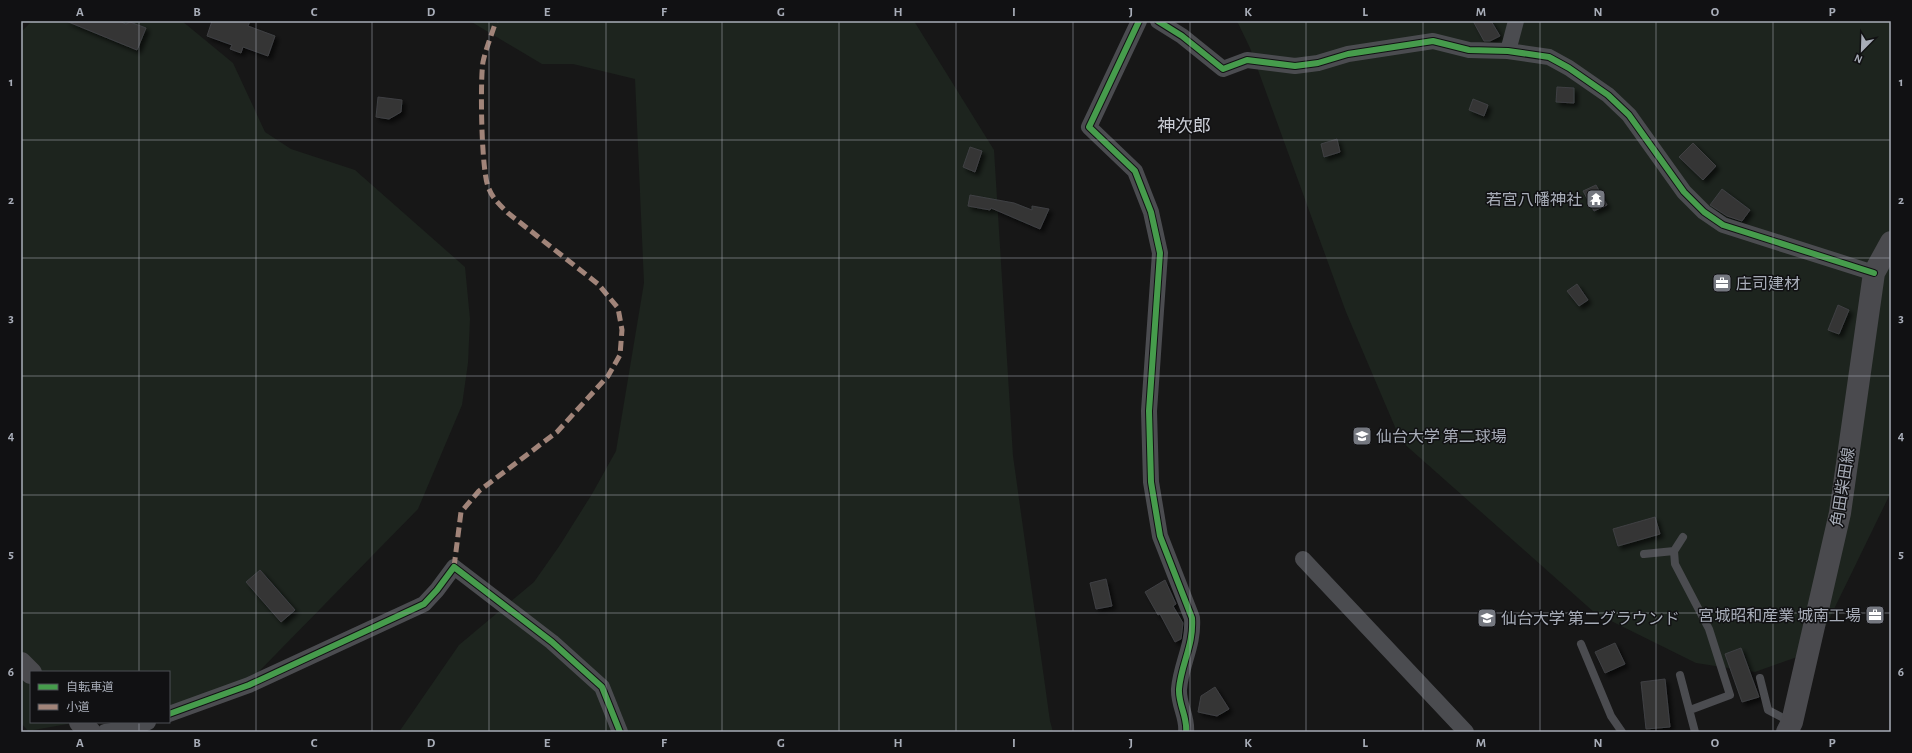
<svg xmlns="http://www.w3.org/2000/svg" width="1912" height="753" viewBox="0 0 1912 753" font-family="'Alegreya Sans','Noto Sans JP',sans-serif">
  <defs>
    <filter id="shadow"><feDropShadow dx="3.5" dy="3.5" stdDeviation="2" flood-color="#0009"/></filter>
  </defs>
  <rect width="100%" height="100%" fill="#171717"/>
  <!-- green -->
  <path fill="#1d241e" d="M32,21h150l51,42 32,69 26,17 64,21 110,97 5,52 -2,44 -6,42 -44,104 -185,189 -64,8v-34h-138v50h48l-51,9 -7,-8v-691z
    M470,21h444l80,129 19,306 37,265 3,11h-654l60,-87 75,-63 26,-37 32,-51 24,-43 28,-168 -9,-204 -62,-15h-31z
    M1237,21h654v471l-74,152 -17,12 -45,16 -59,-9 -101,-50 -194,-172 -55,-129 -96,-264z"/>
  <!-- building -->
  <path fill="#353536" stroke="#3f4043" filter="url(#shadow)" d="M66,21h53l7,3 4,-2 16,6 -9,22z
    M212,21h38l-2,5 27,10 -7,20 -25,-9 -2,6 -11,-4 2,-4 -25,-9z
    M1473,21h18l9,15 -10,5h-6z
    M1557,87l17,1v15l-18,-1z
    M378,97l24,3 -1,12 -12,7 -13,-2z
    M1473,99l15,6 -4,11 -15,-6z
    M1337,139l3,13 -16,5 -3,-13z
    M1693,143l23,23 -13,14 -24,-23z
    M970,147l12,4 -7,21 -12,-5z
    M1596,185l11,20 -13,6 -11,-20z
    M1722,189l28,21 -8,11 -15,-5 -17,-11z
    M970,195l44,8 18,7v-4l17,3 -9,20 -49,-21 -1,2 -22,-4z
    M1577,284l11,16 -9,6 -12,-15z
    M1838,305l11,5 -10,24 -11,-4z
    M1655,517l5,17 -42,12 -5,-17z
    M260,570l35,40 -14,12 -35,-40z
    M1106,579l6,27 -16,3 -6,-26z
    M1165,580l11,24 -3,2 10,17 -2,16 -6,3 -15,-28 -2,1 -13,-23z
    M1615,643l10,21 -20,9 -10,-21z
    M1741,648l18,49 -17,5 -17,-48z
    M1665,679l5,48 -24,2 -5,-47z
    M1215,687l14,22 -12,7 -19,-4 3,-16z"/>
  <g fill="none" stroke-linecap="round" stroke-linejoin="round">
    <!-- lane -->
    <path stroke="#4b4c50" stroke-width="8" d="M1683,537l-9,14 1,13 34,65 21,66 -40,15
      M1644,554l30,-3
      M1581,644l30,72 11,16
      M1680,675l15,57
      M1760,678l8,32 23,12"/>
    <!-- street -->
    <path stroke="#4b4c50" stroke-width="16" d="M1139,21l-50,106 46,44 16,41 9,41 -11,158 2,71 9,54 32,82c2,27 -11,46 -13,71 -1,15 9,29 7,43
      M1158,21l24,15 41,33 24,-9 48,6 23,-3 30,-9 85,-13 36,9 39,1 41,6 20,11 39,27 21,20 55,77 20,20 19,13 151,48
      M1508,51l8,-30
      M1303,559l163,173
      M169,714l80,-29 175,-81 13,-14 17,-23 98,75 50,45 18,45
      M105,732l28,-4 15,-6"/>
    <!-- secondary -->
    <path stroke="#4a4a4e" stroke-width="22" d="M21,663l10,10
      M80,722l10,10
      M1787,732l5,-10 48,-209 34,-240 17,-31"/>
    <!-- quiet -->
    <path stroke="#a18479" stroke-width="5" stroke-dasharray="10 5" stroke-linecap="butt" d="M454,567l7,-55 18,-21 78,-59 51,-56 12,-21 2,-25 -4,-22 -20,-24 -90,-71c-7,-7 -15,-14 -19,-24 -8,-15 -9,-109 -6,-127 3,-14 9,-28 13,-41"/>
    <defs>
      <path id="cycleway" d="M1139,21l-50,106 46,44 16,41 9,41 -11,158 2,71 9,54 32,82c2,27 -11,46 -13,71 -1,15 9,29 7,43
        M1158,21l24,15 41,33 24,-9 48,6 23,-3 30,-9 85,-13 36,9 39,1 41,6 20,11 39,27 21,20 55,77 20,20 19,13 151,48
        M169,714l80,-29 175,-81 13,-14 17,-23 98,75 50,45 18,45"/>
    </defs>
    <!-- cycleway casing -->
    <use href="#cycleway" stroke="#111113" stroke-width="8"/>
    <!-- cycleway -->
    <use href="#cycleway" stroke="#469c4c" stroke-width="6"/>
  </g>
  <!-- grid -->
  <path fill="none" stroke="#a8adb8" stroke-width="1" stroke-opacity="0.55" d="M139,21v651M256,21v711M372,21v711M489,21v711M606,21v711M722,21v711M839,21v711M956,21v711M1073,21v711M1190,21v711M1306,21v711M1423,21v711M1540,21v711M1656,21v711M1773,21v711M21,140h1870M21,258h1870M21,376h1870M21,495h1870M21,613h1870M139,722v10"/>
  <!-- icons -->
  <defs>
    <symbol id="temple-square" viewBox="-11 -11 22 22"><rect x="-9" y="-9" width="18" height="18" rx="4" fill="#757880" stroke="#111113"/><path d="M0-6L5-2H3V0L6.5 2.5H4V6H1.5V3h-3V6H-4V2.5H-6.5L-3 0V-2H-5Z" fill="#fff"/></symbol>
    <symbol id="office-square" viewBox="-11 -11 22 22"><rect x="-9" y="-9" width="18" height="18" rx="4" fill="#757880" stroke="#111113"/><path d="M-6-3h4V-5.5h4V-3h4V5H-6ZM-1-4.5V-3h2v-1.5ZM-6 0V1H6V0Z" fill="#fff"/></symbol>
    <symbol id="university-square" viewBox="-11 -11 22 22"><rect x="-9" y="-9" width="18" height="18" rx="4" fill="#757880" stroke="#111113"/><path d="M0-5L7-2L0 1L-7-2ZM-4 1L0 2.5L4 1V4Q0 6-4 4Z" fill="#fff"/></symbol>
  </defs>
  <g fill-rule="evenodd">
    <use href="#temple-square" x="1585" y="188" width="22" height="22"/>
    <use href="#office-square" x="1711" y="272" width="22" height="22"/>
    <use href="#university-square" x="1351" y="425" width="22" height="22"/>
    <use href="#office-square" x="1864" y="604" width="22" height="22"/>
    <use href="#university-square" x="1476" y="607" width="22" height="22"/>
  </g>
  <g text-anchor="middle" stroke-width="3" stroke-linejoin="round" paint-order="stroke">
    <!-- poi labels -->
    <g font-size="16" fill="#a8adb8" stroke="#111113" text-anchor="start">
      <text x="1582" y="205" text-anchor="end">若宮八幡神社</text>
      <text x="1736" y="289">庄司建材</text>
      <text x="1376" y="442">仙台大学 第二球場</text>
      <text x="1861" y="621" text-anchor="end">宮城昭和産業 城南工場</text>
      <text x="1501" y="624">仙台大学 第二グラウンド</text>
    </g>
    <!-- street labels -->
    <g font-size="16" fill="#a8adb8" stroke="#111113">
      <text transform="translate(1842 487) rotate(-81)" y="6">角田柴田線</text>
    </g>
    <!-- quarter labels -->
    <g font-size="18" fill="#c9ccd4" stroke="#111113">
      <text x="1184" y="132">神次郎</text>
    </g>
  </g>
  <!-- border -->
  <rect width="1912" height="753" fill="none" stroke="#111113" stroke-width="44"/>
  <!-- legend -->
  <rect x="30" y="671" width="140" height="52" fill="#111113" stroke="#4d4f55"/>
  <rect x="38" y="684" width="20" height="6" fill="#469c4c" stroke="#4d4f55"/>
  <text x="66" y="691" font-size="12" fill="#a8adb8">自転車道</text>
  <rect x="38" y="704" width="20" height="6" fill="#a18479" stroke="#4d4f55"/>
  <text x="66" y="711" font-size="12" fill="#a8adb8">小道</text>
  <!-- north arrow -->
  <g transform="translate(1862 50) rotate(203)" stroke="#111113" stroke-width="3" paint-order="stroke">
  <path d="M0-3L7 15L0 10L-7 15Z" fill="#a8adb8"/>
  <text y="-6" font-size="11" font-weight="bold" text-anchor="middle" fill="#a8adb8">N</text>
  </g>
  <rect x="22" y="22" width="1868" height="709" fill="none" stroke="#a8adb8" stroke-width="1.5"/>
  <g font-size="13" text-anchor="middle" font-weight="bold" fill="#a8adb8">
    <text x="80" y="16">A</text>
    <text x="197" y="16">B</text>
    <text x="314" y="16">C</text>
    <text x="431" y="16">D</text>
    <text x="547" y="16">E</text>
    <text x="664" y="16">F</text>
    <text x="781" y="16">G</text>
    <text x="898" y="16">H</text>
    <text x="1014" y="16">I</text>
    <text x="1131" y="16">J</text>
    <text x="1248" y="16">K</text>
    <text x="1365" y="16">L</text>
    <text x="1481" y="16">M</text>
    <text x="1598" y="16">N</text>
    <text x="1715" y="16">O</text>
    <text x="1832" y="16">P</text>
    <text x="11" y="86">1</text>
    <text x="1901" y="86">1</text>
    <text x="11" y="204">2</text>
    <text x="1901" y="204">2</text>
    <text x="11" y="322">3</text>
    <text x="1901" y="322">3</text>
    <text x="11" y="440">4</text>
    <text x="1901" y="440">4</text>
    <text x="11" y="558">5</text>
    <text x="1901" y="558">5</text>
    <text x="11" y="676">6</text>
    <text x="1901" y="676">6</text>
    <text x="80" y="747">A</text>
    <text x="197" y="747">B</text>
    <text x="314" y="747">C</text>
    <text x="431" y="747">D</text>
    <text x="547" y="747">E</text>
    <text x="664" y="747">F</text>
    <text x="781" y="747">G</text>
    <text x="898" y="747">H</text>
    <text x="1014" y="747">I</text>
    <text x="1131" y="747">J</text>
    <text x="1248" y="747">K</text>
    <text x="1365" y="747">L</text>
    <text x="1481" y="747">M</text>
    <text x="1598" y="747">N</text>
    <text x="1715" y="747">O</text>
    <text x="1832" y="747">P</text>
  </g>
</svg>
